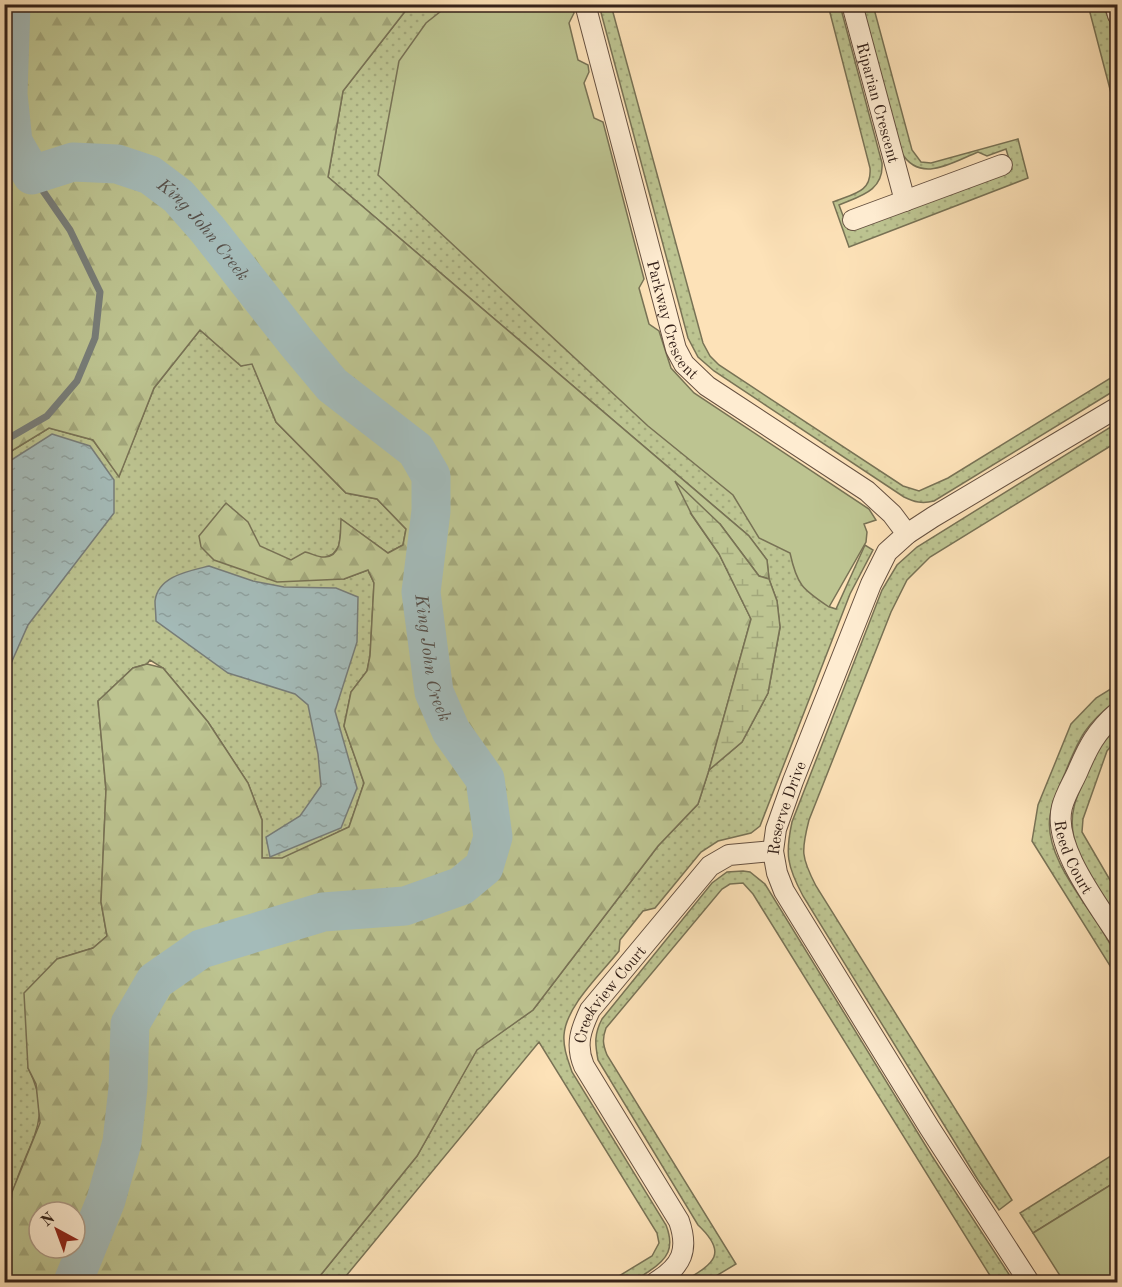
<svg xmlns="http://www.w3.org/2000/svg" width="1122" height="1287" viewBox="0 0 1122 1287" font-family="'Old Standard TT',serif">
  <defs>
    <pattern id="grass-dots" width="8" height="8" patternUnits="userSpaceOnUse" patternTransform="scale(1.5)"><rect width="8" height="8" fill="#bdc491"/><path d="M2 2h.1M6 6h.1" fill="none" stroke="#a3a87c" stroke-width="1.8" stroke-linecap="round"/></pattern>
    <pattern id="forest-firs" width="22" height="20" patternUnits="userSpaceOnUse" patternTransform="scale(1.5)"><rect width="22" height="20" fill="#bdc491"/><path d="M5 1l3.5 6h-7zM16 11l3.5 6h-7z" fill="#a3a87c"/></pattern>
    <pattern id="wetland-marsh" width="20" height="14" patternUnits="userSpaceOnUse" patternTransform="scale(1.5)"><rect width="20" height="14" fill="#bdc491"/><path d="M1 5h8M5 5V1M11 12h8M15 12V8" fill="none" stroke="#a3a87c"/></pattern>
    <pattern id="water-ripples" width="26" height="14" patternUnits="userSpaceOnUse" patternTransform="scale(1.5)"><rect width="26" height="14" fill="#a4bbb9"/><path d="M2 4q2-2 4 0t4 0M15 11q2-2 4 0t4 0" fill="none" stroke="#8ea09e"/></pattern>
  </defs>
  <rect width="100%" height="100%" fill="#fde2b8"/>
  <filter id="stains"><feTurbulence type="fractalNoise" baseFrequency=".00333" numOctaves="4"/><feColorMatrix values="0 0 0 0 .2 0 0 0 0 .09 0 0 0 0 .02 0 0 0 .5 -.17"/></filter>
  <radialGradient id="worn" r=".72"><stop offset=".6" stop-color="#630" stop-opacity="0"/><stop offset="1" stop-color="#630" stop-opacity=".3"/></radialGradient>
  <!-- grass -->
  <path fill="url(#grass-dots)" stroke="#787255" stroke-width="1.5" d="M410,5h86l-55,37 282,403 107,162 6,2 29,-64 8,5 -23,44 -90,232 -9,7 -33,8 -17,11 -46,56 -12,3 -23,29 -1,11c-18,23 -53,55 -55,84 -1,13 4,25 8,37l94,153c9,23 2,34 -18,47 -5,3 -10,7 -16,9 -6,3 -16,1 -23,1l43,-26 7,-13 -2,-10 -118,-191 -198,240h-26l102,-126 60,-107 56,-39 125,-164 40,-42 11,-34 33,-28 26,-49 12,-65 -3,-27 -8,-22 -2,-19 -19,-25 -420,-358 15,-86z
    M599,5h12l92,338 7,13 9,9 184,121 16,5 29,-13 169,-104v15l-183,112c-12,3 -20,1 -30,-4l-190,-126 -16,-14 -10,-19z
    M828,5h12l42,158c2,28 -22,33 -43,42l9,24 164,-60 -6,-20 -19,7 -9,-4c-27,11 -58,32 -77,0l-39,-147h11l39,145 9,12 10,1 87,-24 10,39 -179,69 -16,-45c19,-8 39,-9 37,-34z
    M1088,5h15l7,17 1,21 6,23v50z
    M200,330l41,36 11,-3 24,59 70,71 31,6 29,30 -3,16 -15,8 -46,-33 -3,26 -6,8 -9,4 -33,2 -92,-24 145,43 24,-9 6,13 -4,73 -3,15 -16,21 -7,34 20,57 -15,44 -67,32 -20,-1v-38l-14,-37 -40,-61 -45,-54 -13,-8 -3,4 -14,4 -35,33 8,89 -5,112 6,34 -14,12 -36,11 -29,109c28,54 -2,74 -15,124 -4,15 -2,31 -8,45v-782l44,-27 44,12 26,36 35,-88z
    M1117,423v19l-187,115 -23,23 -16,32 -82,208c-8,31 -8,37 7,66l196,314 -13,10 -21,-30 -175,-284c-16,-30 -18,-42 -11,-74l90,-232 15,-25 20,-18z
    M1117,685v15c-31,23 -38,38 -52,73 -6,14 -13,28 -15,43 -6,37 31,81 50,111 13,22 17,24 17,50l-85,-136 6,-36 33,-81 25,-26z
    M1117,726v13l-10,12 -24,68 -1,13 35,60v25c-20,-33 -53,-69 -43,-110 2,-10 8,-21 11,-31 8,-19 17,-37 32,-50z
    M743,871l7,1 15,12 167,272 82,126h-20l-241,-388 -10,-11 -13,1 -8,5 -116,139c-4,11 -3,17 1,27l129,209 -30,18h-23c29,-18 47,-27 15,-57l-100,-165c-3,-16 -4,-26 4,-41l110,-136 15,-11z
    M1117,1152v29l-84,52 -13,-20z"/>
  <!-- forest -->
  <path fill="url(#forest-firs)" stroke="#787255" stroke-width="1.5" fill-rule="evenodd" d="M5,5h405l-67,86 -15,86 421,359 18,24 2,19 -10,-3 -39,-52 -29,-10 28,40 32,65 -42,151 -11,34 -40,42 -125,164 -56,40 -60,106 -102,126h-310v-45l3,-8 4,-37 28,-69 -4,-39 -8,-16 -4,-75 33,-34 36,-11 14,-12 -6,-34 5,-112 -8,-89 35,-33 14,-4 16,4 45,54 40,61 14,37v38h20l67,-31 15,-44 -20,-57 7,-34 16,-21 3,-15 4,-73 -6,-13 -24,9 -67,3 -63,-22 -13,-13 -2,-11 27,-33 22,19 12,24 31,14 14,-8c6,1 14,6 20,5 18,-1 15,-25 16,-38l47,34 15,-8 3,-16 -29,-30 -31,-6 -70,-71 -24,-58 -11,2 -41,-36 -46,58 -35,89 -26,-37 -44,-12 -44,27zM39,1212h36v36h-36z"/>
  <!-- wetland -->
  <path fill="url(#wetland-marsh)" stroke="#787255" stroke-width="1.5" d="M675,481l45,43 39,52 10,3 8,22 3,26 -12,66 -26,49 -33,28 42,-151 -32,-65 -27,-39z"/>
  <!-- green -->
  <path fill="#bdc491" stroke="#787255" stroke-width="1.5" d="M450,4l121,1 3,8 -5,10 9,37 10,5 1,7 -5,11 10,35 9,4 41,157 -5,9 10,36 10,7 12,37 23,25 175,116 7,11 -12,4 3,8 -1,10 -37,65c-27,-18 -32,-22 -39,-54l-31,-15 -26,-43 -85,-69 -270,-251 21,-114 27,-38z
    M1117,1181v101h-53l-31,-49z"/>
  <!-- water -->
  <path fill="url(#water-ripples)" stroke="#777d79" stroke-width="1.5" d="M52,434l38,12 24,34v33l-86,112 -23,52v-213z
    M209,566l44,15 31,6 52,1 22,9 -1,45 -22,69 22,77 -16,40 -71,29 -4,-20 34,-21 21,-30 -3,-32 -10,-49 -13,-11 -67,-21 -72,-52c0,-7 -1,-14 -1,-20 3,-25 34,-30 54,-35z"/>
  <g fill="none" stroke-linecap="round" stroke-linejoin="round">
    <!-- stream -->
    <path stroke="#777d79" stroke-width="7" d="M4,441l43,-25 30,-35 18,-43 5,-46 -30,-62 -38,-55"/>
    <!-- river -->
    <path stroke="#a4bbb9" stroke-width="39" id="s1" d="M11,4l-3,90 5,48 19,33 41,-13 44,2 33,11 28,21 29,33 89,113 36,43 84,65 15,26v35l-10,81 13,100 17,39 34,48 8,58 -9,30 -23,19 -56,20 -82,6 -122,37 -46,32 -25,43 -2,64 -6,54 -16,58 -33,82"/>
    <defs>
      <g id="street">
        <path id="s2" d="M585,4l91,345 8,15 23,22 160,105 25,23 15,20"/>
        <path id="s3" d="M852,4l53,197"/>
        <path d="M1115,4l3,11"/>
        <path d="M853,220l149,-55"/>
        <path id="s4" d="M1118,712c-22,19 -30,35 -41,61 -5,11 -12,22 -15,34 -10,39 36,97 56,129"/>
        <path id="s5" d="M656,1282c26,-16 33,-32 23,-61l-95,-155c-9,-21 -3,-37 6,-56l120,-144 19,-11 44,-4"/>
        <path id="s6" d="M1029,1282l-100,-155 -145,-236 -7,-18 -4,-22 3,-22 17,-48 78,-197 16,-32 20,-18 26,-17 185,-110"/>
      </g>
    </defs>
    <!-- street casing -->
    <use href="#street" stroke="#665141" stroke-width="22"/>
    <!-- street -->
    <use href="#street" stroke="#feecd1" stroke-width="20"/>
  </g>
  <g text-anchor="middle" stroke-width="4.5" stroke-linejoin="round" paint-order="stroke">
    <!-- street labels -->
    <g font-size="16" fill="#342119" stroke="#feecd1">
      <text dy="6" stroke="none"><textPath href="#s3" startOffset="102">Riparian Crescent</textPath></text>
      <text dy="6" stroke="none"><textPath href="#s2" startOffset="328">Parkway Crescent</textPath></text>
      <text dy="6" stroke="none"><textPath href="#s6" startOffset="548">Reserve Drive</textPath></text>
      <text dy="6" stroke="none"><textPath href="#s4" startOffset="164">Reed Court</textPath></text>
      <text dy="6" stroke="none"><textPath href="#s5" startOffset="336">Creekview Court</textPath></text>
    </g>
    <!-- water labels -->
    <g font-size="18" font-style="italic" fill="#564f49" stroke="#feecd1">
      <text dy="6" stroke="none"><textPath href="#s1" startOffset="375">King John Creek</textPath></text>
      <text dy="6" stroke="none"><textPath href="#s1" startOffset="897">King John Creek</textPath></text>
    </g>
  </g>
  <!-- margin -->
  <rect width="1122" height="1287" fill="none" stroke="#fde2b8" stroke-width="24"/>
  <rect x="6" y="6" width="1110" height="1275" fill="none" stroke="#342119" stroke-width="3"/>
  <rect x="12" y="12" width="1098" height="1263" fill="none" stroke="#342119" stroke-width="1.5"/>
  <!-- north arrow -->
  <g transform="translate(57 1230) rotate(319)"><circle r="28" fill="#feecd1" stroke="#ad9b87" stroke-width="1.5"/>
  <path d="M0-4.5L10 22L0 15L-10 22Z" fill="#8f2418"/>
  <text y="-9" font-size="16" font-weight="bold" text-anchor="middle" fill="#342119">N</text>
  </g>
  <rect width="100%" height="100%" filter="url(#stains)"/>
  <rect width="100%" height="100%" fill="url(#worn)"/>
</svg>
